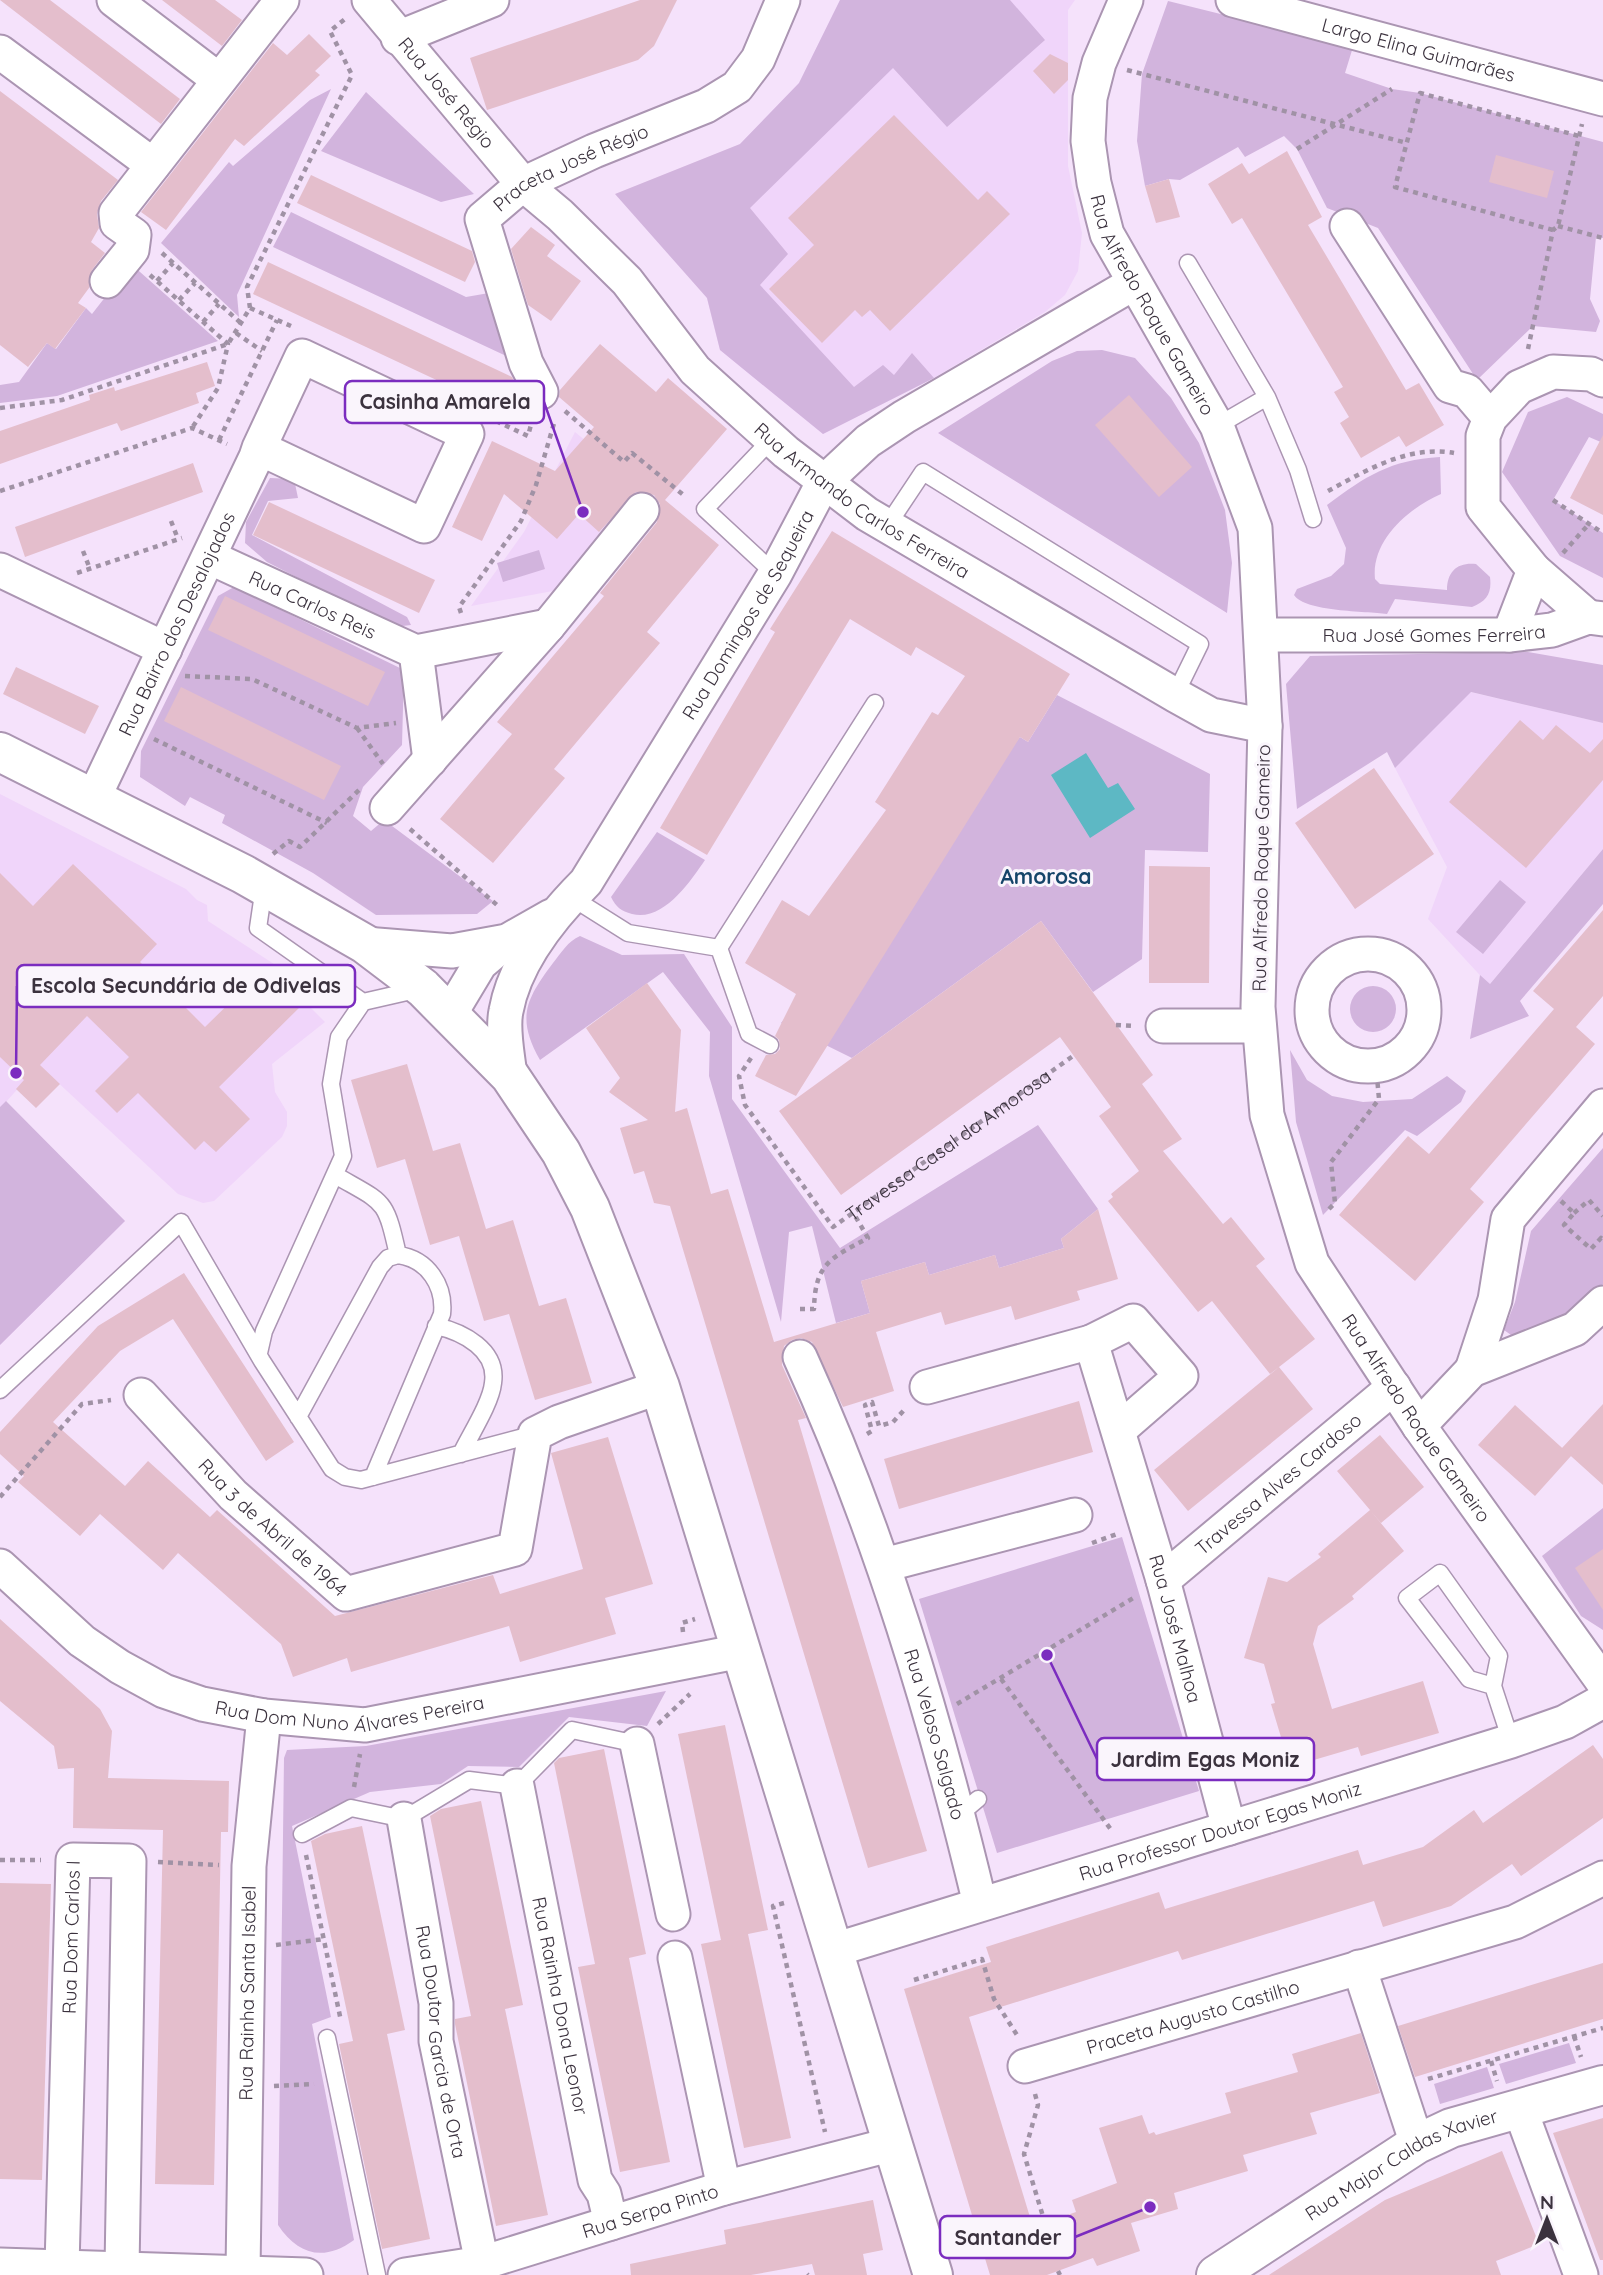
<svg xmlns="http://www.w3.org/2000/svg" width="1603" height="2275" viewBox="0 0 1603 2275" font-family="Quicksand,sans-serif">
  <rect width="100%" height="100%" fill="#f5e2fb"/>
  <!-- built -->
  <path fill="#f0d5fa" d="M840,0h235l-7,10v156l14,67 -4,38 -13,24 -20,17 -111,66 -111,56 -103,-84 -37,-147 116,-120z
    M575,432l74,61 -85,96 -93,17 53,-74z
    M1470,692l133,31v126l-114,136 -61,-66 19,-52 -52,-99z
    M0,794l186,95 11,11 10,5 1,16 106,69 -10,11 21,21 -53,42 3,28 12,20v14l-5,11 -68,64 -11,2 -25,-9 -139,-129 -33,37 119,119 -125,124z"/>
  <!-- green -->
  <path fill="#d2b4dd" d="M840,0h170l35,40 -98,87 -54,-59 -143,140 38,46 -28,31 94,102 29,-22 11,10 18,-22 22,25 -111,56 -103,-84 -13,-52 -92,-104 125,-50 59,-61z
    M1168,1l185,46 -8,26 47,16 28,4 183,49v96l-7,-1 -6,62 10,22 -4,11 -63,-6 -56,54 -99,-152 -51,-20 -30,-59 -13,-13 -39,21 -7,-10 -58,33 -11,-1 -24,7 -8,-45 5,-67z
    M331,89l-94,206 2,22 -78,-74 68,-81 4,4 77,-66z
    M366,92l108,102 -33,8 -120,-51z
    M291,212l175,85 23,-4 26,67 -242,-113z
    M131,264l87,77 -161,55 -57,7v-18l19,-3 28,-39 9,6 30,-41 6,6z
    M1102,350l33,8 36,40 28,45 26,67 7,53 -5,50 -289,-180 114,-72 25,-10z
    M1567,397l36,17v29l-14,-6 -36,63 50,33v45l-43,-22 -58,-84 26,-60z
    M1440,457l1,37c-32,14 -70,46 -66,85l5,5 67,6c0,-19 11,-28 29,-26l14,13c2,16 -3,24 -18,30l-77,-8 -8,15c-21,-3 -82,-2 -93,-19l3,-6 34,-13 13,-12 2,-16 -19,-43c39,-29 63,-45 113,-48z
    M270,478l24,1 4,19 -30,3 -16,34 155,82 4,8 -17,2 -127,-65 -22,-19 1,-21z
    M539,550l6,19 -42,13 -6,-19z
    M234,587l170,83 -2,75 -39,42 -10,29 18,15 13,-11 109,81 -16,13 -101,1 -63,-42 -91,-50 3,-8 -35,-18 -5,9 -45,-29 1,-26 77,-155z
    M1528,652l75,13v58l-132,-31 -76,76 -8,-16 -90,57 -11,-125 24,-28z
    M1057,695l153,79 -2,78 -63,-2 -3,109 -49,33 -52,-71 -189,137 -71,-35 239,-286 8,5z
    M657,832l48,28c-15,22 -42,62 -73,54 -11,-3 -16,-7 -21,-17z
    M1603,849v55l-83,97 9,15 -59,23 10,-64 10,9z
    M1500,880l26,22 -43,52 -27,-22z
    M580,936l42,19 62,-1 48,73v72l108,149 198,-123 60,84 -37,30 3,9 -65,20 -4,-13 -66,20 -4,-13 -64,19 9,32 -34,10 -24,-97 -23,6 -8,90 -72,-246 1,-44 -47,-60 -123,88c-24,-42 -14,-61 13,-97 8,-10 15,-22 27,-27z
    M1350 1009a23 23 0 1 1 46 0a23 23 0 1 1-46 0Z
    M1290,1050l17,30 25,16 31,6 49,-3 35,-23 19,15 -5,11 -44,34 -12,-6 -82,85 -27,-93z
    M6,1101l119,120 -125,124v-238z
    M1603,1148v136l-42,39 -43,17 -14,-10 11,-28 16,-71z
    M1603,1508v122l-22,-14 -39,-60z
    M1122,1537l77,254 -202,62 -78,-254z
    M666,1691l-19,35 -78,-9 -50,50 -51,-1 -27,18 -71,8 -78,34 39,191 -19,7 42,216c-30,22 -56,15 -76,-15l6,-467 3,-8 79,-4z
    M1569,2043l7,20 -70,21 -7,-20z
    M1487,2067l7,21 -54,16 -6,-20z"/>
  <!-- water -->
  <path fill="#5db8c4" d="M1086,753l22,35 10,-5 17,26 -45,29 -39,-63z"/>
  <!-- building -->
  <path fill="#e4becc" d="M0,0h50l130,99 -19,25z
    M162,0h53l27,20 -20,26z
    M640,0h37l-23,46 -16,14 -151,50 -17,-52z
    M309,34l22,22 -16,15 5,4 -76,71 -9,-7 -69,91 -25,-18 132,-169 14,12z
    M1050,54l18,9v17l-14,14 -21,-23z
    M0,91l118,89 -17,21 -4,13 2,14 -8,14 14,11 -13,17 -3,18 -11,15 8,5 -31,41 -8,-6 -19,24 -28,-22z
    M894,115l84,85 9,-9 23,23 -120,117 -20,-21 -8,7 -7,-7 -33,33 -53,-54 45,-44 -26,-27z
    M1287,151l35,66 -14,8 98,165 13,-7 25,42 -38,22 -7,-11 -38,22 -21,-35 9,-6 -15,-25 9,-5 -101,-169 -10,6 -24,-40 34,-21 7,11z
    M1496,155l58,16 -7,27 -58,-16z
    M311,175l161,76 3,11 -10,20 -168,-79z
    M1169,179l11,38 -24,6 -11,-37z
    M531,227l24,18 -8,11 34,25 -30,40 -23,-16 -17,-56z
    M268,262l244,115 8,16 -11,21 -256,-120z
    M600,344l56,48 12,-14 59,51 -62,71 54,45 -72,87 13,11 -106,126 11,9 -72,85 -53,-44 72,-85 -15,-12 107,-126 -4,-3 57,-71 3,-18 -6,-9 -18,-3 -37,40 -20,-18 -22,25 -53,-45 -22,47 -30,-14 40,-86 63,30 39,-44 -35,-30 1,-7z
    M207,362l8,24 -19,7 3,10 -78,28 -4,-8 -117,41v-33l90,-31 -1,-5 25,-8 1,4z
    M1129,395l63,72 -33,30 -64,-72z
    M1603,435v80l-33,-17z
    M193,463l10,29 -178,65 -10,-30z
    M269,502l166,78 -16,33 -166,-78z
    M832,531l238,143 -42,68 -8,-5 -224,359 -41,-20 11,-21 9,-1 5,-5 -1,-9 -4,-4 21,-42 -51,-31 37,-63 27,16 77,-106 -11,-8 57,-90 6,3 27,-39 -49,-29 -5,9 -61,-37 -143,236 -47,-27 115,-196 -5,-3z
    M225,596l160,76 -17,34 -160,-76z
    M16,667l83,39 -14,28 -82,-40z
    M181,687l160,79 -17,34 -160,-79z
    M1520,720l23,20 13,-15 34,28 13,-14v41l-77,88 -77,-66z
    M1374,768l60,86 -79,55 -60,-86z
    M73,864l84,80 -17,18 65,65 48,-47 16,16 12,-12 21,21 -83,82 31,32 -34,33 -12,-11 -9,9 -57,-57 -21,20 -22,-22 34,-34 -42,-41 -47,49 20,19 -24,24 -20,-19 8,-9 -24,-23v-184l33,33z
    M1149,866l61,1 -1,116h-60z
    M1603,910v86l-27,31 19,17 -125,145 14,13 -69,79 -76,-66 69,-79 21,18 125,-145 -21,-18z
    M1041,921l112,154 -11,9 40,55 -19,12 60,73 8,-7 34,42 -9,7 59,73 -45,35 -58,-73 -14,11 -90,-111 5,-4 -2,-3 28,-23 -40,-55 12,-9 -51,-70 -219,158 -62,-84z
    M647,983l34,47 -6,82 12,-4 24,86 17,-5 46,153 96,-29 -9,-32 64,-19 4,13 66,-20 4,13 65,-20 -3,-9 37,-30 20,70 -41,12 3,9 -65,20 -4,-14 -66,19 -4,-13 -65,20 18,59 -51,16 -31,-65 -11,-4 -9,2 -8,6 -2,19 24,53 -8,2 129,431 -59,17 -198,-662 -16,-3 -10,-32 -10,3 -14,-46 28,-8 -39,-28 11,-14 -34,-50z
    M407,1064l26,87 27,-8 26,86 27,-9 26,86 27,-8 26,85 -57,17 -26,-86 -25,7 -25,-85 -29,9 -25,-86 -28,9 -26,-88z
    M184,1273l110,169 -28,19 -93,-142 -53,32 -67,71 72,64 23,-25 62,56 7,-7 118,106 158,-41 7,19 83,-25 -32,-116 57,-16 45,147 -48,14 11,36 -96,28 -11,-36 -158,46 -4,-14 -54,19 -12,-33 -103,-91 -15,17 -63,-56 -20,22 -62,-54 6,-6 -24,-22v-22l98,-106z
    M1279,1367l34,42 -125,102 -34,-41z
    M1079,1401l14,51 -194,57 -15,-50z
    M1603,1404v81l-41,-37z
    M1515,1405l56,51 -36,40 -57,-51z
    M1380,1435l44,52 -43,36 -44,-52z
    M1370,1510l34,41 -52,45 2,3 -36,27 -5,18 19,65 91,-28 16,52 -78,23 -3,-9 -68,20 -19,-63 4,-1 -11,-39 -20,-6 24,-81 19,5 34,-25 -3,-3z
    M1603,1549v61l-28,-42z
    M0,1619l100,90 12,22 -4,47 121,3 -1,51h-7l-7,353 -59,-1 8,-354 -90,-2 1,-60 -16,1 -4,-23 -54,-45z
    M725,1725l43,205 -20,4 43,204 -47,10 -43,-204 20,-4 -43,-206z
    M1593,1745l10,14v59l-82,58 -9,-12 -61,42 -68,21 -9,-26 -192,59 -4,-9 -209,66 64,210 43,-15 -4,-12 45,-17 -18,-55 43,-13 7,19 5,-2 2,3 75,-22 -6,-20 73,-21 -6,-18 69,-21 19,60 -70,20 7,21 -74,21 5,16 -74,22 4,16 -47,14 9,28 -43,15 -4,-8 -46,17h-57l-86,-286 87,-27 -5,-15 173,-55 6,17 193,-59 5,15 60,-18 51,-37 9,13z
    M604,1749l42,205 -17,4 41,204 -50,10 -42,-205 17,-3 -41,-201 5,-5z
    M481,1801l42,204 -18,4 43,206 -52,11 -41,-202v-5l16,-3 -41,-200 11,-7z
    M362,1826l43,204 -18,4 43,205 -48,10 -43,-205 14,-3 -42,-200 14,-7z
    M0,1883l51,1 -9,296 -42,-1z
    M1603,1963v56l-188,58 -17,-51z
    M1603,2118v142h-3l-47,-127z
    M1502,2151l37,93 -43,17 5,14h-232l116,-75z
    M873,2200l10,50 -20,4 4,21h-52l-3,-11 -61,11h-120l-1,-11 96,-20 -2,-14z"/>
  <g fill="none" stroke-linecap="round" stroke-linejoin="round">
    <defs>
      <path id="service" d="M1188,263l79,134 -50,29
        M1267,397l31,73 15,49
        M772,439l-67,70 70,65
        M887,526l36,-54 277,172 -25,51
        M264,887l-6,41 105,74 57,-13
        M571,897l57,36 91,15 30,86 21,11
        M719,948l156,-245
        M436,1326c27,6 62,24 57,57 -2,20 -23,52 -32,71
        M259,1353l5,-22 79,-175 -12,-72 8,-47 24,-35
        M0,1390l181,-168 81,139 70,108 13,8 16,3 174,-46
        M298,1417l82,-150 8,-9 10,-3c-13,-58 -13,-51 -63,-80
        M373,1477l69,-163c3,-28 -14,-55 -44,-59
        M1493,1686l6,-30 -59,-83 -33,25 62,81 24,7 18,55
        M959,1815l19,-16
        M302,1834l49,-26 53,11 65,-39 48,6 55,-56 65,14
        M327,2038l50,237"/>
      <g id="minor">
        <path d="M114,0l105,80"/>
        <path id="s2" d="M369,0l154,184 37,31 67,66 68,89 91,82 81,62 308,181 36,20 54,11"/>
        <path id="s3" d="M1126,0l-27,63 -9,35 -2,43 6,42 13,51 110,192 38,102 10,198 -7,281 9,108 45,148 107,163 184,256"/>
        <path id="s4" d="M1233,0l370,99"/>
        <path d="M398,38l94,-38"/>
        <path d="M0,52l153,113"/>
        <path d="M1347,226l103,160 17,5 23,27"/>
        <path d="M107,281l25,-31 2,-15 -17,-12 -1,-10 166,-213"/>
        <path id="s5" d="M541,392l-15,-29 -44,-144 41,-35 71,-33 112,-45 31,-19 21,-28 25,-59"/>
        <path id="s6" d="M209,557l207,95 132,-26"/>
        <path d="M0,570l165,79"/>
        <path d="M1534,570l54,47"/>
        <path id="s7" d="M1261,635h248l43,-5 36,-13 15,2"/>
        <path d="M1509,635l25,-65 -51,-63v-71l7,-18 29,-31 34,-15 38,2 12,6"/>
        <path d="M416,652l14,108"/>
        <path id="s8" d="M94,797l162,-340 3,-9 43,-92 165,78 -43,92 -165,-78"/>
        <path d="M387,808l161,-182 94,-116"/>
        <path d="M365,944l87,7 55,-10 44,-25"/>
        <circle cx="1368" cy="1010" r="56"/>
        <path d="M450,1014l30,-50 27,-23"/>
        <path d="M1163,1026h96"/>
        <path id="s9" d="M510,1076c-2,-20 -8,-46 -4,-65 9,-50 46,-95 80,-129l189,-308 48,-91 45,-42 36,-24 230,-134"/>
        <path d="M1091,1342l42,-21 48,55 -61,53"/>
        <path id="s10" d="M800,1357c80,175 135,360 180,547"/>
        <path d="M1472,1370l23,-70 13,-81 95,-113"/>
        <path id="s11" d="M927,1387l164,-45 72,238 66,248"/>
        <path id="s12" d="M141,1395l92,100 113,99 169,-45 20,-115 24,-12 101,-35"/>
        <path d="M1419,1426l53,-56 103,-41 28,-26"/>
        <path d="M884,1565l191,-50"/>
        <path id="s13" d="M0,1566l82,75 38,26 44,24 38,13 62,12 101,9 376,-74"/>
        <path id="s14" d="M1163,1580l231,-193"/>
        <path d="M637,1744l36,170"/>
        <path id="s15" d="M517,1786l78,394 9,14 7,29"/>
        <path id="s16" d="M404,1819l32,184v38l46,222"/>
        <path id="s17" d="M834,1950l677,-209 54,-19 38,-21"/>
        <path d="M675,1958l49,230"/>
        <path d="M1359,1967l58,177"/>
        <path id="s18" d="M1025,2066l490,-144 88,-44"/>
        <path d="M1520,2109l61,166"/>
        <path d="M0,2265l306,10"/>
        <path id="s19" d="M62,2266l11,-406 56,1 -7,407"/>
        <path id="s20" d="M243,2271l6,-405 15,-150"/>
        <path id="s21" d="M405,2275l77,-12 242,-75 169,-44"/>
      </g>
      <g id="tertiary">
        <path id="s22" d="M1216,2275l201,-131 34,-16 152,-43"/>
      </g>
      <path id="secondary" d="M0,752l243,122 122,70 58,44 87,88 51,76 29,56 70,179 273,888"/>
    </defs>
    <!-- service casing -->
    <use href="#service" stroke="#ab95b2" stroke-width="19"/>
    <!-- minor casing -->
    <use href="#minor" stroke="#ab95b2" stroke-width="37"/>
    <!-- tertiary casing -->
    <use href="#tertiary" stroke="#ab95b2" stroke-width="42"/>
    <!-- secondary casing -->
    <use href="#secondary" stroke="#ab95b2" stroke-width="42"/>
    <!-- path -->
    <g stroke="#a092a5" stroke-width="4.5" stroke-dasharray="5 5" stroke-linecap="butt">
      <path d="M1127,70l280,73"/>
      <path d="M1297,149l95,-60"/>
      <path d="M1558,226l45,12"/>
      <path d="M1553,230l-158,-43 25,-94 159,43"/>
      <path d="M162,253l80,71"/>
      <path d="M150,275l78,69 -10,44 -26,40"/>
      <path d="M157,281l16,-18"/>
      <path d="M179,300l16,-17"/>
      <path d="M250,308l41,18"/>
      <path d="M203,322l16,-18"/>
      <path d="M236,333l26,18"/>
      <path d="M1528,349l25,-119 5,-4 24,-102"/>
      <path d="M0,408l62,-8 166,-56 22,-36 -3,-21 105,-212 -22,-44 15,-12"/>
      <path d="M565,411l59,51 8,-9 54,44"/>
      <path d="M496,421l32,15 4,-15"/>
      <path d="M219,440l58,-120"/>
      <path d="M0,491l192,-63 35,16"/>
      <path d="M1328,491c39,-21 80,-46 126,-38"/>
      <path d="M1553,500l50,33"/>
      <path d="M171,521l7,18"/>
      <path d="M83,551l7,18"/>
      <path d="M1563,553l25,-28"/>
      <path d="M77,573l105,-35"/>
      <path d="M461,613l-2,-6 62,-86 15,-36 19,-65"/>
      <path d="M185,676l67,3 105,49 39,-5"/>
      <path d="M357,728l26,36"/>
      <path d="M154,739l173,84"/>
      <path d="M410,829l87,76 2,4"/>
      <path d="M273,854l16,-13 11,6 60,-58"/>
      <path d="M1116,1025l19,1"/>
      <path id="s1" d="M751,1058l-12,18 6,29 88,122 240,-171"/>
      <path d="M1561,1201l13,12 -10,12 27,24 10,-11 2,2"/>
      <path d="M1329,1209l6,-6 -4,-41 48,-63 -3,-33"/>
      <path d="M1574,1213l15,-13 14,16"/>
      <path d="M800,1309h14c1,-46 17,-51 54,-71l-14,-24"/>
      <path d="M867,1434l5,-3 -7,-26 7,-3 7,24 14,-4 13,-14"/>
      <path d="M0,1497l82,-93 29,-4"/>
      <path d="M1092,1543l25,-9"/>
      <path d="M683,1632l-1,-9 13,-4"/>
      <path d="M1001,1679l111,152"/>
      <path d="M957,1704l178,-107"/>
      <path d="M658,1724l32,-30"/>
      <path d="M354,1787l6,-33"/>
      <path d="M306,1855l35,166"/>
      <path d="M0,1860h41"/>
      <path d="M158,1862l61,3"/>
      <path d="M784,1903l-11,3 52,226"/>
      <path d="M276,1945l48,-6"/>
      <path d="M914,1980l68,-21 12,40 23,36"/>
      <path d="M1574,2036l7,21"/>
      <path d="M1491,2061l6,20"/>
      <path d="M1428,2079l175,-51"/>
      <path d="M274,2086l40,-2"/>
      <path d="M1035,2094l3,11 -14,49 21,69"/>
      <path d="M1058,2271l2,4"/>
      <path d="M807,2274l1,1"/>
    </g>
    <!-- service -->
    <use href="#service" stroke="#fff" stroke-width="16"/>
    <!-- minor -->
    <use href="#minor" stroke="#fff" stroke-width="33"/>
    <!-- tertiary -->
    <use href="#tertiary" stroke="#fff" stroke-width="38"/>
    <!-- secondary -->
    <use href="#secondary" stroke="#fff" stroke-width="38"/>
  </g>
  <g text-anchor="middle" stroke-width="6" stroke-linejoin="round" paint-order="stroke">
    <!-- street labels -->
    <g font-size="19" fill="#3b323e" stroke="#faf5fc">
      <text dy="7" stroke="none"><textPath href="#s4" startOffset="192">Largo Elina Guimarães</textPath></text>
      <text dy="7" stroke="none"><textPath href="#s2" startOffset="121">Rua José Régio</textPath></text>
      <text dy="7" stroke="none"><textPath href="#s5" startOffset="287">Praceta José Régio</textPath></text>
      <text dy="7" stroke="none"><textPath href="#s3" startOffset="326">Rua Alfredo Roque Gameiro</textPath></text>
      <text dy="7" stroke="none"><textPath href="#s2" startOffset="707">Rua Armando Carlos Ferreira</textPath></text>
      <text dy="7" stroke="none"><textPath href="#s6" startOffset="114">Rua Carlos Reis</textPath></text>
      <text dy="7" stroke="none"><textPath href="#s9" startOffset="532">Rua Domingos de Sequeira</textPath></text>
      <text dy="7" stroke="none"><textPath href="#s8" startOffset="192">Rua Bairro dos Desalojados</textPath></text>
      <text dy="7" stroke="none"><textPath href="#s7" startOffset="173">Rua José Gomes Ferreira</textPath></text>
      <text transform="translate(1261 868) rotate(-89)" y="7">Rua Alfredo Roque Gameiro</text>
      <text dy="7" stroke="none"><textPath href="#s1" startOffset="343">Travessa Casal da Amorosa</textPath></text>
      <text dy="7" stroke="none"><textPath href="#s3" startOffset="1502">Rua Alfredo Roque Gameiro</textPath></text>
      <text dy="7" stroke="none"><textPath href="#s14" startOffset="150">Travessa Alves Cardoso</textPath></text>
      <text dy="7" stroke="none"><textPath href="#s12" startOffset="187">Rua 3 de Abril de 1964</textPath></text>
      <text dy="7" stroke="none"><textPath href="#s11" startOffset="469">Rua José Malhoa</textPath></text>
      <text dy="7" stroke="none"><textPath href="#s13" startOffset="397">Rua Dom Nuno Álvares Pereira</textPath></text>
      <text dy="7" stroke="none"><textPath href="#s10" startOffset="401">Rua Veloso Salgado</textPath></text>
      <text dy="7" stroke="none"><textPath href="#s17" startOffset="404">Rua Professor Doutor Egas Moniz</textPath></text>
      <text dy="7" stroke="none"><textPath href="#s19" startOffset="329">Rua Dom Carlos I</textPath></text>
      <text dy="7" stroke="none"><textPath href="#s20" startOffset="278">Rua Rainha Santa Isabel</textPath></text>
      <text dy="7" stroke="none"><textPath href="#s15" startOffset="224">Rua Rainha Dona Leonor</textPath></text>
      <text dy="7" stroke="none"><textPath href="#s18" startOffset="175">Praceta Augusto Castilho</textPath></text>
      <text dy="7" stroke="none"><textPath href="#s16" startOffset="226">Rua Doutor Garcia de Orta</textPath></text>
      <text dy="7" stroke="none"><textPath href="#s22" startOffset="217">Rua Major Caldas Xavier</textPath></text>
      <text dy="7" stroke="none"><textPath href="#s21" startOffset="254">Rua Serpa Pinto</textPath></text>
    </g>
    <!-- neighbourhood labels -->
    <g font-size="21" font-weight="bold" fill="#154469" stroke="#faf5fc">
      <text x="1046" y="884">Amorosa</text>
    </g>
  </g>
  <!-- callouts -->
  <path fill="none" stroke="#7b2cbf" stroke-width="2.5" d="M583 512L544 402M16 1073L17 986M1047 1655L1097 1759M1150 2207L1075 2237"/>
  <g fill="#7b2cbf" stroke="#faf5fc" stroke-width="2.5">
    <circle cx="583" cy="512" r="7"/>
    <circle cx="16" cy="1073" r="7"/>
    <circle cx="1047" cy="1655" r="7"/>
    <circle cx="1150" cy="2207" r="7"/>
  </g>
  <g fill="#faf5fc" stroke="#7b2cbf" stroke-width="2.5">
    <rect x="345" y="381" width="199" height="42" rx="7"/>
    <rect x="17" y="965" width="338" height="42" rx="7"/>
    <rect x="1097" y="1738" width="217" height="42" rx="7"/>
    <rect x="940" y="2216" width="135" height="42" rx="7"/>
  </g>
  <g font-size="21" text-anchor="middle" font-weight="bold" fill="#3b323e">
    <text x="445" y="409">Casinha Amarela</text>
    <text x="186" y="993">Escola Secundária de Odivelas</text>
    <text x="1205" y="1767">Jardim Egas Moniz</text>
    <text x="1008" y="2245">Santander</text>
  </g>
  <!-- north arrow -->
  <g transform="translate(1547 2219)" stroke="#faf5fc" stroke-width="5" paint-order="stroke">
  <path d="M0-5L12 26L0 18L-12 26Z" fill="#3b323e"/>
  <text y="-10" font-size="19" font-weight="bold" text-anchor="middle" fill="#3b323e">N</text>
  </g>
</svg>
